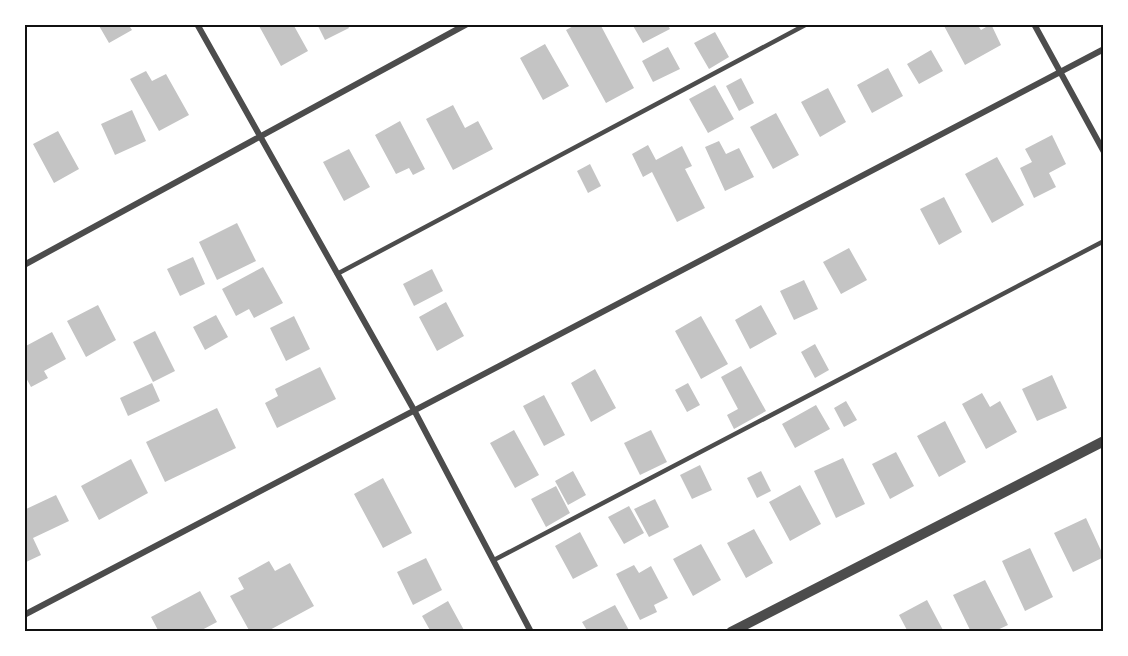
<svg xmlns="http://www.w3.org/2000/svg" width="1128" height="656" viewBox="0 0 1128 656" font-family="Figtree,sans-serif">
  <rect width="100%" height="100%" fill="#fff"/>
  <!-- building -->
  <path fill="#c4c4c4" d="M98,24h30l4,6 -23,13z
    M258,24h35l15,27 -27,15z
    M317,24h30l2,4 -24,12z
    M577,24h23l34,64 -28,15 -40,-73z
    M632,24h35l3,5 -27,14z
    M943,24h34l4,6 10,-6 10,21 -36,20z
    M715,32l14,25 -20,12 -15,-26z
    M545,44l24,42 -26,14 -23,-42z
    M668,47l12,22 -27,13 -11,-21z
    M931,50l12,21 -24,13 -12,-20z
    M888,68l15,28 -31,17 -15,-28z
    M146,71l6,10 14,-7 23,41 -30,16 -29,-52z
    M741,78l13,25 -15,8 -13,-25z
    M715,85l19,34 -26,14 -19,-34z
    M828,88l18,34 -26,15 -19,-35z
    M453,105l12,23 13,-7 15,28 -40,21 -27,-51z
    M132,110l14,31 -31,14 -14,-31z
    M776,113l23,42 -26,14 -23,-42z
    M400,121l25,48 -12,6 -4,-7 -13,6 -21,-39z
    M58,131l21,38 -25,14 -21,-39z
    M1052,135l14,29 -17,9 7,14 -22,11 -14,-30 12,-6 -7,-13z
    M719,141l7,13 13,-6 15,29 -29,14 -20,-44z
    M648,145l8,15 26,-14 10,20 -7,3 20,39 -28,14 -25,-50 -9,5 -11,-23z
    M349,149l21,38 -26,14 -21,-39z
    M997,157l27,48 -32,18 -27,-49z
    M590,164l11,22 -13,7 -11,-22z
    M944,197l18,35 -23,13 -19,-36z
    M237,223l19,38 -39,19 -18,-38z
    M849,248l18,32 -26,14 -18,-32z
    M193,257l12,27 -25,12 -13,-27z
    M263,267l20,36 -29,15 -5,-9 -13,7 -14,-27z
    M432,269l11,22 -29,15 -11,-22z
    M804,280l14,29 -24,11 -14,-29z
    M446,302l18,34 -27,15 -18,-34z
    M98,305l18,35 -30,17 -19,-36z
    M761,305l16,29 -27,15 -15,-29z
    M216,315l12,22 -23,13 -12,-23z
    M294,316l16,33 -24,12 -16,-33z
    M701,316l27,48 -27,15 -26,-48z
    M155,331l20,40 -22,11 -20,-40z
    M52,332l14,27 -22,12 4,7 -17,9 -7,-13v-27z
    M815,344l14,26 -14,8 -14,-26z
    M741,366l25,45 -32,18 -7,-14 11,-6 -17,-32z
    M320,367l16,32 -59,29 -12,-25 13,-7 -3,-7z
    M595,369l21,39 -25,14 -20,-39z
    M1052,375l15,33 -30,13 -15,-32z
    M152,383l8,18 -32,15 -8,-18z
    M688,383l12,22 -13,7 -12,-22z
    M982,393l8,14 10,-6 17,31 -31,17 -24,-45z
    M544,395l21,40 -21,11 -21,-40z
    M846,401l11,19 -13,7 -10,-19z
    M816,405l14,24 -35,19 -13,-24z
    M217,408l19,40 -71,34 -19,-40z
    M945,421l21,41 -27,15 -22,-41z
    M514,430l25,45 -24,13 -25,-45z
    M651,430l16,32 -27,13 -16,-32z
    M896,452l18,34 -24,13 -18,-35z
    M843,458l22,46 -29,14 -22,-47z
    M131,459l17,34 -49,27 -18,-34z
    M700,465l12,25 -20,9 -12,-24z
    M573,471l13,24 -18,10 -13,-24z
    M761,471l10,20 -14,7 -10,-20z
    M383,478l29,55 -29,15 -29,-54z
    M800,485l21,39 -31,17 -21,-39z
    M556,486l14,27 -24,14 -15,-28z
    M56,495l13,26 -36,17 8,17 -17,8v-53z
    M655,499l14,28 -20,10 -15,-28z
    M629,506l15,27 -20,11 -16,-27z
    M1086,518l18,39 -31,15 -19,-39z
    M754,529l19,34 -27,15 -19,-35z
    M580,532l18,34 -25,13 -18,-33z
    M701,544l20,36 -28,16 -20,-37z
    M1030,548l23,49 -28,14 -23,-50z
    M426,558l16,32 -29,15 -16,-33z
    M269,561l6,10 15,-8 24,43 -48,26h-16l-20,-36 14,-7 -6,-11z
    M634,565l5,8 12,-7 17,32 -14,7 3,7 -17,8 -24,-46z
    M985,580l23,45 -15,7h-22l-18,-37z
    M200,591l17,31 -19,10h-39l-8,-15z
    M927,600l17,32h-36l-9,-17z
    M448,601l17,31h-34l-9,-16z
    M615,605l15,27h-42l-6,-10z"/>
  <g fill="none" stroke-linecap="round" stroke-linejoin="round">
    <!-- service -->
    <path stroke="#4c4c4c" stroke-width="4.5" d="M337,274l470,-250
      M494,560l610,-319"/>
    <!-- minor -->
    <path stroke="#4c4c4c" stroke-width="6" d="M197,24l217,386 117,222
      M1034,24l70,128
      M24,265l443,-241
      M24,615l1080,-566"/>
    <!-- tertiary -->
    <path stroke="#4c4c4c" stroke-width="10" d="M731,632l373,-191"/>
  </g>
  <!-- border -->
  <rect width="1128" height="656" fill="none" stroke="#ffffff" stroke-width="51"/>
  <rect x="26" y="26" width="1076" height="604" fill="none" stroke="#111" stroke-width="2"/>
</svg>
